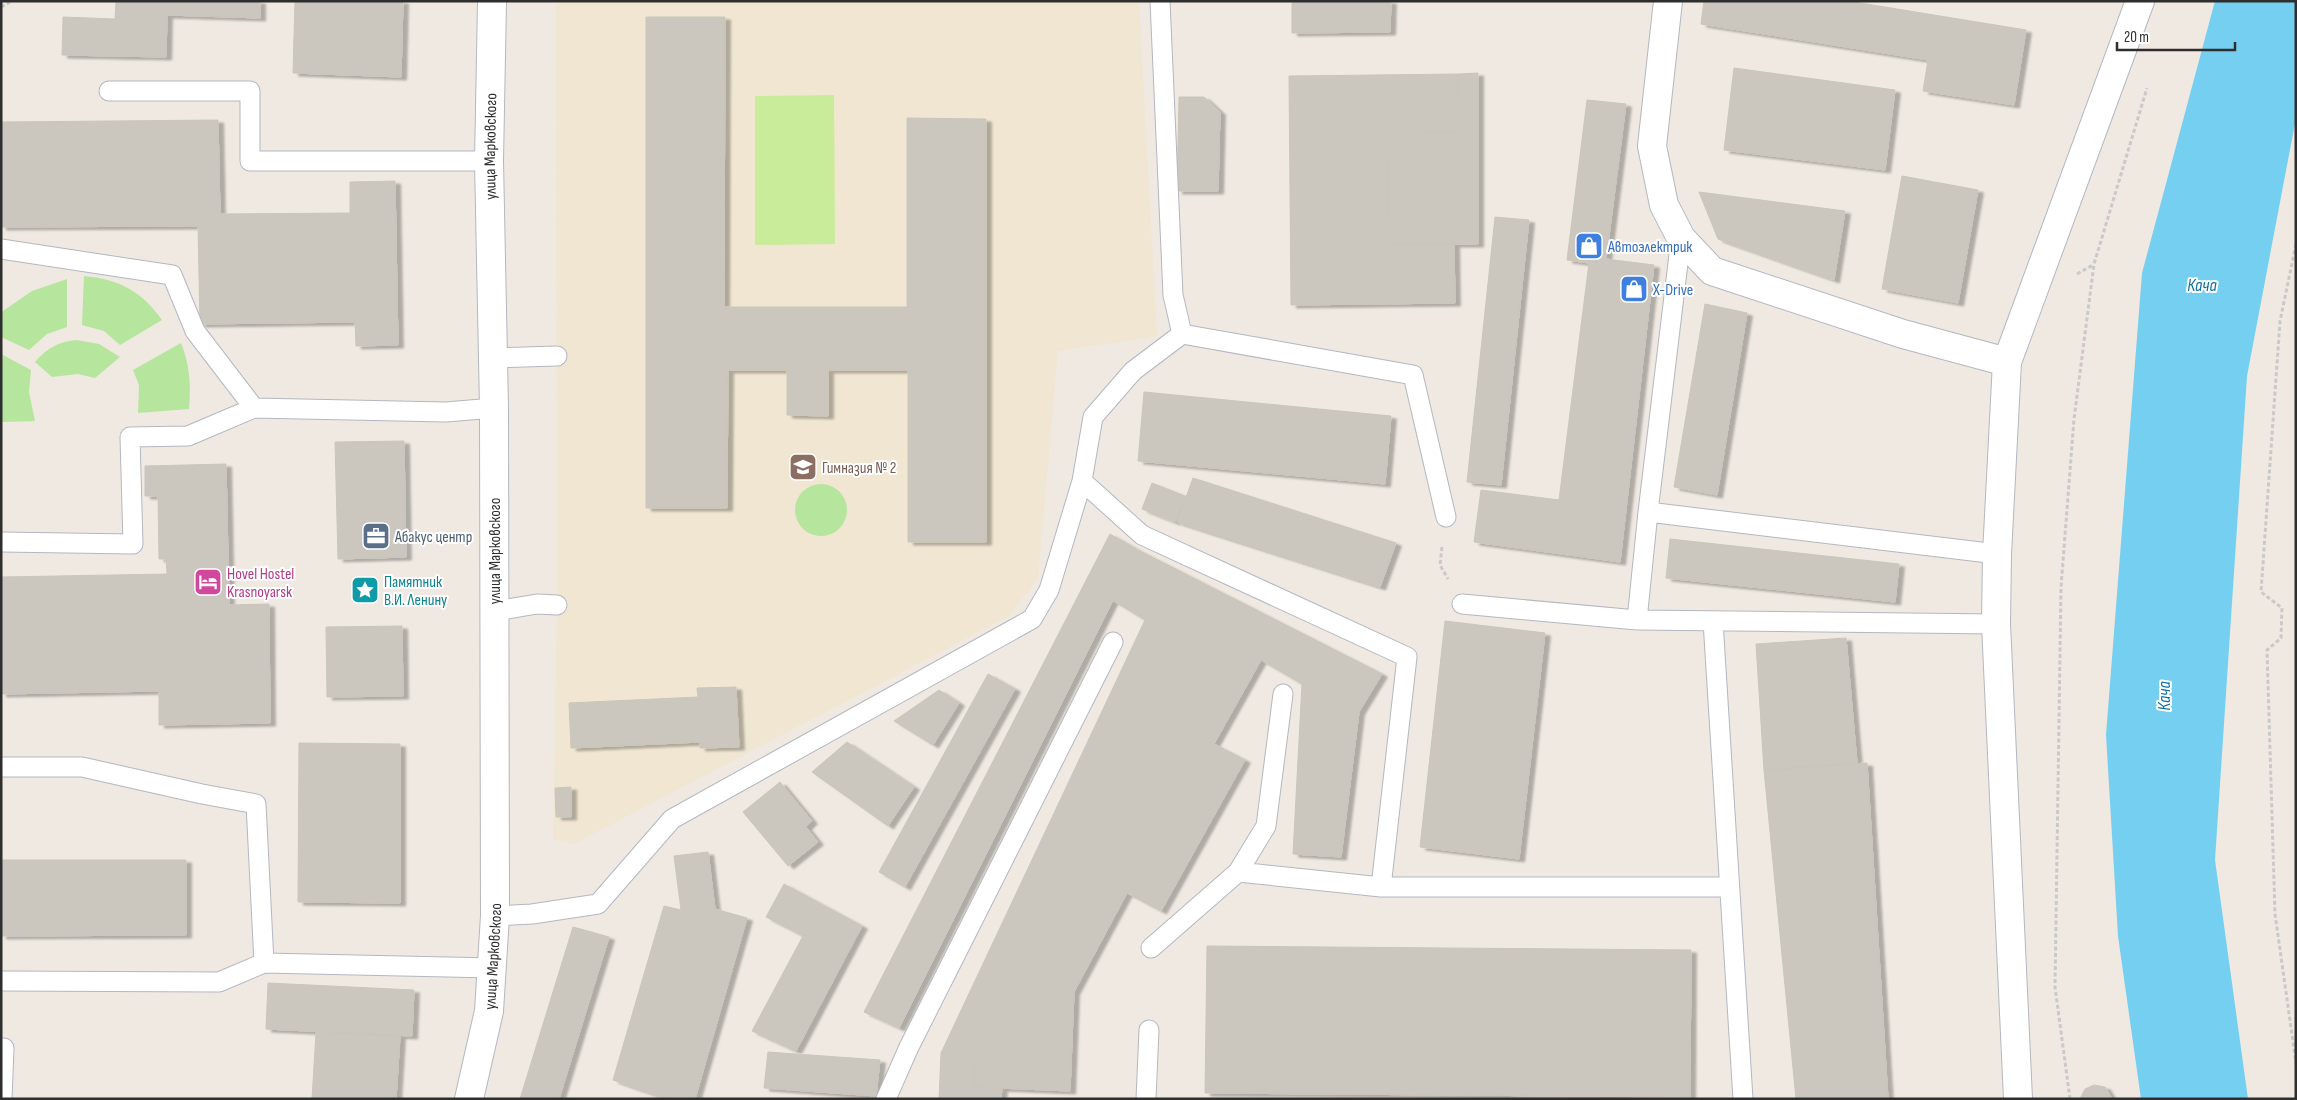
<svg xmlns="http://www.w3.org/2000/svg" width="2297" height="1100" viewBox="0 0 2297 1100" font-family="'Sofia Sans Condensed',sans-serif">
  <defs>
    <filter id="shadow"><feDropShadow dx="5.5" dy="3" stdDeviation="1" flood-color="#0004"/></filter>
  </defs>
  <rect width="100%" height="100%" fill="#efe9e1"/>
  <!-- education -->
  <path fill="#f0e6d1" d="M556,1h583l18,335 -99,15 -20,227 -29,38 -435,228 -21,-5 4,-234z"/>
  <!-- green -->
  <path fill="#b6e59e" d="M84,276c34,3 58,15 78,44l-42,25 -16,-14 -22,-6z
    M67,279v48l-20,7 -18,16 -28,-13v-24l2,-2 29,-20z
    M77,340l22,4 21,13 -25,21 -17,-4 -26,3 -17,-15c11,-13 24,-21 42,-22z
    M181,343c9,22 10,43 8,66l-51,4 1,-28 -6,-15z
    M1,354l30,16 -2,22 6,29 -34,1z
    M795 510a26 26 0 1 1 52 0a26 26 0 1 1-52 0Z"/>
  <!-- pitch -->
  <path fill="#c9ec9a" d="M834,95l1,149 -80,1v-149z"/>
  <!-- water -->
  <path fill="#75cff0" d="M2215,1h81v117l-49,258 -32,484 33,239h-107l-23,-163 -12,-201 36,-462z"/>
  <!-- building -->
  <path fill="#cbc7bf" stroke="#cbc5ba" filter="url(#shadow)" d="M116,1h144v17l-93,-3 -1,42 -104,-2 1,-38 52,2z
    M295,1h108l-2,76 -108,-4z
    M1292,1h99l-1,31 -98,1z
    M1704,1h144l178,29 -12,75 -91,-14 5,-31 -227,-36z
    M646,17h79l-1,290h183v-189l79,1v423h-78v-172h-80v46l-41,-1v-45h-59l-1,138h-81z
    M1734,68l161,22 -10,80 -161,-20z
    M1478,73v171h-89l-2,-111 72,-1 -1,-58z
    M1458,74l1,58 -72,1 2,111 65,-1 1,60 -164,2 -2,-229z
    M1179,97h25l16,15 -2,79h-41z
    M1587,100l39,4 -20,155 48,6 -34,297 -146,-20 7,-52 78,10 30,-237 -22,-3z
    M218,120l2,94 130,-1v-31l45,-1 3,164 -42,1 -1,-24 -155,2 -2,-98 -197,1v-105z
    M1902,176l76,14 -20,113 -76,-14z
    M1699,192l146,19 -11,69 -116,-41z
    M1495,217l34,3 -28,265 -34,-3z
    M1705,304l42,9 -30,182 -43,-8z
    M1144,392l247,24 -6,68 -247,-23z
    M404,441l2,116 -68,2 -3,-117z
    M226,464l3,141 40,-1 1,119 -111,2v-34l-158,3v-117l166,-3 -1,-15h-7l-1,-63h-13v-30z
    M1193,478l203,65 -16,44 -203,-65z
    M1152,483l33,13 -10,26 -33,-13z
    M1110,534l28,16 -239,478 -35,-16z
    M1670,539l229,25 -4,38 -229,-24z
    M1138,550l244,124 -23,38 -57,-28 -41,-24 -47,84 31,16 -84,151 -34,-18 -53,99 -4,99 -96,-4 2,-33 -35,-1 204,-433 -33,-20z
    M1445,621l100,12 -26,226 -99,-12z
    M402,626l1,70 -76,1 -1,-70z
    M1846,638l11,125 -93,7 -8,-126z
    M988,674l27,15 -110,198 -26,-15z
    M1302,684l57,28 -18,145 -48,-3z
    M736,687l3,60 -39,1v-6l-129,6 -2,-45 129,-6 -1,-9z
    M939,690l20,13 -26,42 -39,-24z
    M847,742l67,45 -26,39 -76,-54z
    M299,743l101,1v159l-102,-1z
    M1867,763l21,336h-92l-32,-329z
    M780,782l32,39 -6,6 12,15 -30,24 -45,-54z
    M571,787v30h-15l-1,-29z
    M708,852l7,57 32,9 -52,181h-27l-55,-19 51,-174 17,4 -7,-54z
    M1,860h185v75l-185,1z
    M784,884l78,42 -66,125 -44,-20 51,-95 -37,-19z
    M573,927l36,10 -50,162h-39z
    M1207,946l484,4 -1,147 -485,-4z
    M268,983l146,7 -2,46 -146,-7z
    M316,1032l84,4 -4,63h-84z
    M768,1052l112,8 -4,36 -112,-8z
    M941,1053l35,1 -2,33 28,1 -1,11h-62z
    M2094,1085l11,2 7,12h-32l5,-10z"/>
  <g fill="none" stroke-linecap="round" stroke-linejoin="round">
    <defs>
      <path id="service" d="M1160,1l13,294 9,39 231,41 33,142
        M109,91h141v70h239
        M1681,238l-33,274 349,42
        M1,249l171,26 23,56 59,77 -66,28 -58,1 3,107 -132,-2
        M493,358l64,-2
        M254,408l192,4 48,-4
        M1082,481l60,54 265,122 -26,230
        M1462,604l175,16 359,4
        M495,611l42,-7 20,1
        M1637,620l11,-108
        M1713,621l30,478
        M1283,694l-17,132 -28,46 143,15h347
        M1,767h81l120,27 54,10 8,159
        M495,916l37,-2 66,-10 74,-85 360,-200 17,-29 33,-109 11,-64 40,-46 49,-37
        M1151,948l87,-76
        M1,981l218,1 45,-19 229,5
        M1,1048h3l-2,51
        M886,1099l23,-52 204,-405
        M1146,1099l3,-69"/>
      <g id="minor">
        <path d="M1668,1l-16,145 12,59 17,33 31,33 191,63 104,28"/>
        <path id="s1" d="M469,1099l20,-88 6,-95 -1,-508 -5,-247 3,-160"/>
        <path d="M2018,1099l-22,-475 1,-70 10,-192 133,-361"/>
      </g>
    </defs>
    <!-- service casing -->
    <use href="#service" stroke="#b4b7c1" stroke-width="21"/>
    <!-- minor casing -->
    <use href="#minor" stroke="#b4b7c1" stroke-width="30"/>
    <!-- path -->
    <path stroke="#c9c9c9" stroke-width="3" stroke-dasharray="4 2.5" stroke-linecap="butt" d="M1,7l11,-6
      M2296,244l-16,77 -19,271 21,16 -1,30 -14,12 8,264 21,149
      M2077,274l16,-9
      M1442,547l-2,18 8,14
      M2070,1099l-15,-112 6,-400 13,-168 20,-155 53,-176"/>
    <!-- service -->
    <use href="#service" stroke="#fff" stroke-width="19"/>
    <!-- minor -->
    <use href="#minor" stroke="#fff" stroke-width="28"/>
  </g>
  <!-- icons -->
  <defs>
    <symbol id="shop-square" viewBox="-11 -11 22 22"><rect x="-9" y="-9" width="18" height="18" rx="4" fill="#3f7fe0" stroke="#fff"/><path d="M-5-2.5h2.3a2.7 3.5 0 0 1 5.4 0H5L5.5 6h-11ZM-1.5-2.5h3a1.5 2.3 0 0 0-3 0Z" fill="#fff"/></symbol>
    <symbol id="school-square" viewBox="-11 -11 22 22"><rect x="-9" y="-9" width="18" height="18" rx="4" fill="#8d6e63" stroke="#fff"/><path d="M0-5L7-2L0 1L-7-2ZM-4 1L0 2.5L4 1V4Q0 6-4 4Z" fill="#fff"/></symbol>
    <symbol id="office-square" viewBox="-11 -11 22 22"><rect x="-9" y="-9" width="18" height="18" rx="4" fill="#5c6f8a" stroke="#fff"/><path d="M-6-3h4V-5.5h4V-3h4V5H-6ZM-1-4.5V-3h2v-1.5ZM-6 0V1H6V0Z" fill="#fff"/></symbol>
    <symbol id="hotel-square" viewBox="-11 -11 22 22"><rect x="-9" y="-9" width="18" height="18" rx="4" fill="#d1479c" stroke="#fff"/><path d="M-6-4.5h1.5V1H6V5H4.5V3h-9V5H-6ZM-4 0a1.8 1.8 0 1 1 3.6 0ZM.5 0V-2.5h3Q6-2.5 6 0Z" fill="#fff"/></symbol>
    <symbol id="sight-square" viewBox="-11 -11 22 22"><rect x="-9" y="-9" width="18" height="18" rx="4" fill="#0f9aa8" stroke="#fff"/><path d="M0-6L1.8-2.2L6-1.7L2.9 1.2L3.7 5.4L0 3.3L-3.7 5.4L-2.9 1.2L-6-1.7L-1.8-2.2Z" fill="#fff"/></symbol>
  </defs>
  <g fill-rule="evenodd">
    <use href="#shop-square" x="1573" y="230" width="32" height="32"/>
    <use href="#shop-square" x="1618" y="273" width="32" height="32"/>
    <use href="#school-square" x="787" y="451" width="32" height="32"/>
    <use href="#office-square" x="360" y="520" width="32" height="32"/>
    <use href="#hotel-square" x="192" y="566" width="32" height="32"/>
    <use href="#sight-square" x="349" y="574" width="32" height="32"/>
  </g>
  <g text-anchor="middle" stroke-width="4" stroke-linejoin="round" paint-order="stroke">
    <!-- street labels -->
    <g font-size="16" fill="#2e2e2e" stroke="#fff">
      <text dy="6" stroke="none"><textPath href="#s1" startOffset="955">улица Марковского</textPath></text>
      <text transform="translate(494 551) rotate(-90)" y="6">улица Марковского</text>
      <text dy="6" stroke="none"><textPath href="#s1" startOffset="145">улица Марковского</textPath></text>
    </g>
    <!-- shop labels -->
    <g font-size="16" fill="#366cbe" stroke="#fff" text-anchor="start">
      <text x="1608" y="252">Автоэлектрик</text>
      <text x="1653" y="295">X-Drive</text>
    </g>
    <!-- education labels -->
    <g font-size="16" fill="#785e54" stroke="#fff" text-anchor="start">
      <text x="822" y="473">Гимназия № 2</text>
    </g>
    <!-- service labels -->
    <g font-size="16" fill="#4e5e75" stroke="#fff" text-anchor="start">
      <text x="395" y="542">Абакус центр</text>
    </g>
    <!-- hotel labels -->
    <g font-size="16" fill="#b23c85" stroke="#fff" text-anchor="start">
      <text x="227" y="579">Hovel Hostel<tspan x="227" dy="18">Krasnoyarsk</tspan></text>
    </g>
    <!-- culture labels -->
    <g font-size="16" fill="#0d838f" stroke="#fff" text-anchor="start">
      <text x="384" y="587">Памятник<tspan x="384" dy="18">В.И. Ленину</tspan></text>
    </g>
    <!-- water labels -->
    <g font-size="18" font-style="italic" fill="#0d6fa3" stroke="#fff">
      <text x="2202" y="291">Кача</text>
      <text transform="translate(2164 696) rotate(-90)" y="6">Кача</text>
    </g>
  </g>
  <!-- border -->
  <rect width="2297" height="1100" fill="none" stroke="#2e2e2e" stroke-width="5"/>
  <!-- scale -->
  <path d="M2117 42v8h118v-8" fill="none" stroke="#2e2e2e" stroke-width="2.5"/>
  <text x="2124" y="42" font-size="15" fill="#2e2e2e" stroke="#ffffff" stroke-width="4" paint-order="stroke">20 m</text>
</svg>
